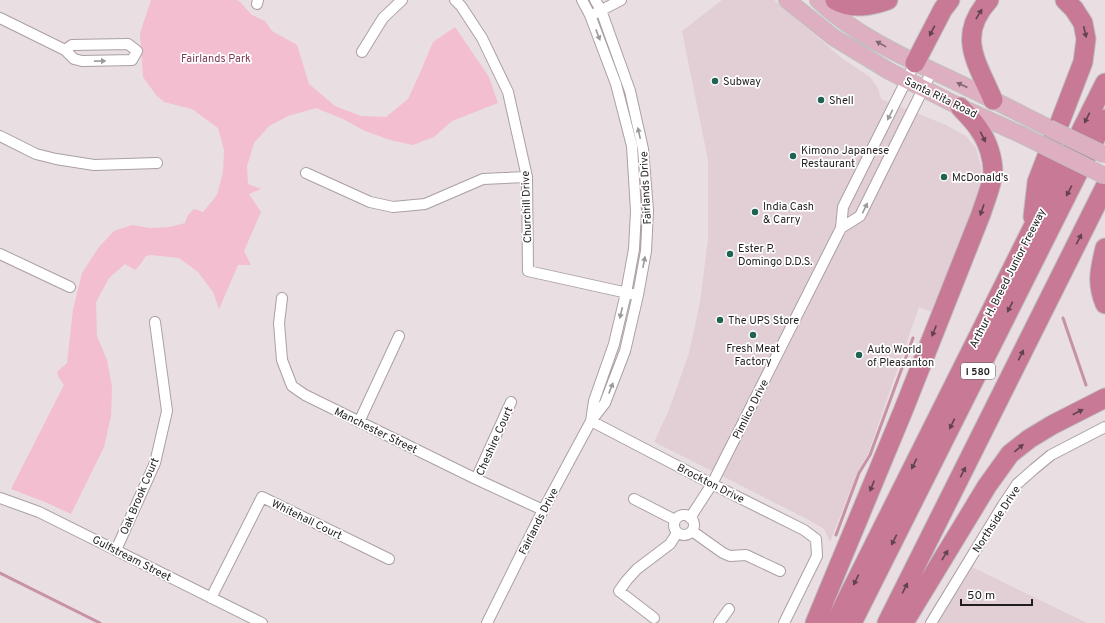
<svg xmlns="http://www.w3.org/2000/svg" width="1105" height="623" viewBox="0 0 1105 623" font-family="Overpass,sans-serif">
  <rect width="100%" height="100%" fill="#e9dee1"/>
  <!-- built -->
  <path fill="#e2cfd5" d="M722,0h52l69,59 27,18 8,11 3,11 65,26 20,11 10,12 5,19 1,14 -4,16 -46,115 -13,-5 -51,147 -10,17 -28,71 -6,-13 -17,-10 -71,-36 -82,-41 15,-32 20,-57 11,-51 8,-62v-80l-26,-129z
    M970,566l117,57h-152z"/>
  <!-- green -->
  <path fill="#f2bed0" d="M151,0h85l3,1 13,14 13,6 7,10 25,14 12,39 26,22 26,10 25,1 22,-18 12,-26 13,-31 22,-15 34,50 9,26 -46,18 -18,16 -21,8 -23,-5 -25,-9 -22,-12 -27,-11 -28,8 -19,10 -15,17 -7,23 1,18 13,5 -12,5 12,18 -17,39 7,14h-13l-19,44 -6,-17 -15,-20 -19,-14 -28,-3 -5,1 -7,10 -4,4 -10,-6 -16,14 -13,24 1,34 10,24 5,27 -1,29 -7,31 -33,67 -26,-12 -34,-13 53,-104 -5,-7 -2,-6 10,-9 6,-53 9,-37 17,-26 15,-16 18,-6 18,3 20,-1 15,-4 3,-8 6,-6 9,3 14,-17 6,-22 1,-23 -6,-22 -26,-19 -28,-7 -8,-7 -13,-18 -3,-44z"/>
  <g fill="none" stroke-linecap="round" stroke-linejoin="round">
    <!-- stream -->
    <path stroke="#c692a5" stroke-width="3" d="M1063,318l23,67
      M836,535l23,-62 11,-18 43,-117
      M0,573l100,50"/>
    <defs>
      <path id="street" d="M455,0l6,6 21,32 26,54 19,85 1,94 104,23
        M582,0l8,15 26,69 16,62 4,65 -2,38 -8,44 -12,51 -20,57 -3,20
        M257,4l1,-4
        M596,13l25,-13
        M0,18l65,32 9,9 8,2 50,-1 5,-9 -9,-7 -56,1 -7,5
        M362,52l21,-34 19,-18
        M0,136l36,18 20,5 38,6 63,-2
        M306,173l64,29 23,5 32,-3 58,-25 44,-2
        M841,228l19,-12 72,-145
        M0,254l70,33
        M282,298l-3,25 3,37 10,26 13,9 171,84 67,31
        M591,421l121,63 92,46 12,9 1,17 -33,67
        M359,422l40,-86
        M476,479l35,-77
        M0,498l39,14 223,111
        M634,499l41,21
        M674 525a10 10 0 1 1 20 0a10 10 0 1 1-20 0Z
        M690,518l22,-34 129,-256 2,-21 72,-144
        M692,531l31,22 7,3 16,-1 34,16
        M116,550l39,-87 12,-52 -12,-89
        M211,598l51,-101 127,62
        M654,618l-35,-27 8,-11 10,-11 33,-25 7,-11
        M487,623l56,-113 48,-89 14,-18 20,-52 13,-56 8,-44 2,-41 -5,-61 -13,-58 -29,-81 -6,-10
        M719,623l10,-14
        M931,623l72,-118 14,-21 17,-15 17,-14 54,-28"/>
      <path id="primary" d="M787,0l46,37 56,34 71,36 62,28
        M818,0c34,33 87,58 130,78 34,16 67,33 101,50"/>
      <path id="highway" d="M835,0c17,10 36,6 53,0
        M989,0c-33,36 -12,62 4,100
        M915,63l28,-54 7,-9
        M1033,217l4,-35 46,-120 3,-23 -3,-16 -9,-14 -9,-9
        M1105,248c-5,21 -9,35 0,56
        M815,623l88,-212 78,-197c4,-13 11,-28 12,-42 0,-13 -5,-30 -13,-41 -5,-9 -13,-16 -20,-24
        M835,623l270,-540
        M852,623l253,-504
        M887,623l218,-436
        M902,623l6,-7 79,-130 23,-32 19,-15 23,-14 53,-27"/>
    </defs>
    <!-- street casing -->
    <use href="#street" stroke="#aaa0a3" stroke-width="12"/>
    <!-- primary casing -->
    <use href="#primary" stroke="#c1c0c0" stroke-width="18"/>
    <!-- highway casing -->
    <use href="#highway" stroke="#c1c0c0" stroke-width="21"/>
    <!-- street -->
    <use href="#street" stroke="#fff" stroke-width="10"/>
    <!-- primary -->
    <use href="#primary" stroke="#ddafc0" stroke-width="16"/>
    <!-- highway -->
    <use href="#highway" stroke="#c77996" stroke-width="19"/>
    <defs>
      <path id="primary-bridge" d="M1049,128l56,27
        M1022,135l83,41"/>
    </defs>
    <!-- primary-bridge casing -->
    <use href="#primary-bridge" stroke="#c1c0c0" stroke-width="18" stroke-linecap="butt"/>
    <!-- primary-bridge -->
    <use href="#primary-bridge" stroke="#ddafc0" stroke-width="16"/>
  </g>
  <!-- one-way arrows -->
  <defs><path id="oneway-solid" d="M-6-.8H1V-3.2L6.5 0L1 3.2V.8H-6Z"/></defs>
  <g fill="#63424f">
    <use href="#oneway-solid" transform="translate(979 14) rotate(-59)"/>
    <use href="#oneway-solid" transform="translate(932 31) rotate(117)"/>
    <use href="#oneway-solid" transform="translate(1085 32) rotate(77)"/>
    <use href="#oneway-solid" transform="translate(1087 118) rotate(117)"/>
    <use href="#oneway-solid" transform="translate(983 137) rotate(64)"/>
    <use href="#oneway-solid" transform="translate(1069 191) rotate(117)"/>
    <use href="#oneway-solid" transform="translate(982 210) rotate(109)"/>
    <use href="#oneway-solid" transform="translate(1079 239) rotate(-63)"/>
    <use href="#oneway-solid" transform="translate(1010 307) rotate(117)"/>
    <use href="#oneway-solid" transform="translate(934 331) rotate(112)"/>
    <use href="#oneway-solid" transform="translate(1021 355) rotate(-63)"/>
    <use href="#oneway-solid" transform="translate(1078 412) rotate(-27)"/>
    <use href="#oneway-solid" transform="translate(952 424) rotate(116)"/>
    <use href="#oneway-solid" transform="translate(1019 448) rotate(-40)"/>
    <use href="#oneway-solid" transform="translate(914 464) rotate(116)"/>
    <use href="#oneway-solid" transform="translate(963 472) rotate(-63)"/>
    <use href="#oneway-solid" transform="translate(872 486) rotate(112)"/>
    <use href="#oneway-solid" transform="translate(894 540) rotate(117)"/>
    <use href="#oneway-solid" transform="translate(945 555) rotate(-59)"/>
    <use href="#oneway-solid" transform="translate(856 580) rotate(116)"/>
    <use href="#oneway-solid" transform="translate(905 588) rotate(-63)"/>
  </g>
  <g fill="#9b999a">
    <use href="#oneway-solid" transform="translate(598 35) rotate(69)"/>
    <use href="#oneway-solid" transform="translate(100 61) rotate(-1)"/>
    <use href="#oneway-solid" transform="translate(890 115) rotate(117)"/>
    <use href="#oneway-solid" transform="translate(639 133) rotate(-103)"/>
    <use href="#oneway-solid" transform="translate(865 208) rotate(-64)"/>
    <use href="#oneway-solid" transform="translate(644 262) rotate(-79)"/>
    <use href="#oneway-solid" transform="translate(621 313) rotate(103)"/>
    <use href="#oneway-solid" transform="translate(611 388) rotate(-69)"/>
  </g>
  <g fill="#7f6670">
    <use href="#oneway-solid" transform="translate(881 44) rotate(-151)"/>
    <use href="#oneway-solid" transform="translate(962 85) rotate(-155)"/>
  </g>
  <!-- markers -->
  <g fill="#1f6355" stroke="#fff" stroke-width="1.5">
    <circle cx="715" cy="81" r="4"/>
    <circle cx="821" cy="100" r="4"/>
    <circle cx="793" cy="156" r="4"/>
    <circle cx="944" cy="177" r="4"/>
    <circle cx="755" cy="212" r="4"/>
    <circle cx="730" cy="254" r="4"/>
    <circle cx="720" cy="320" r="4"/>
    <circle cx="753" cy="335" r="4"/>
    <circle cx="859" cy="355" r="4"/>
  </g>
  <g text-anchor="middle" stroke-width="3.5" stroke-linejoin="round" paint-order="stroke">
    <!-- shield labels -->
    <rect fill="#fff" stroke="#646162" stroke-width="1" x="961" y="363" width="34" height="16" rx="3"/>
    <g font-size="10" font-weight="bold" fill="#211d1f">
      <text x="978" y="375">I 580</text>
    </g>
    <!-- park labels -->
    <g font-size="11" fill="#7e3b57" stroke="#fff">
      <text x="216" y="62">Fairlands Park</text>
    </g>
    <!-- poi labels -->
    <g font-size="11" fill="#211d1f" stroke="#fff" text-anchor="start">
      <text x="723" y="85">Subway</text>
      <text x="829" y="104">Shell</text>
      <text x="801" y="154">Kimono Japanese<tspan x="801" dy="13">Restaurant</tspan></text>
      <text x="952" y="181">McDonald's</text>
      <text x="763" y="210">India Cash<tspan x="763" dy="13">&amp; Carry</tspan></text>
      <text x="738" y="252">Ester P.<tspan x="738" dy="13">Domingo D.D.S.</tspan></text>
      <text x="728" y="324">The UPS Store</text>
      <text x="753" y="352" text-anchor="middle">Fresh Meat<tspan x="753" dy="13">Factory</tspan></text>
      <text x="867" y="353">Auto World<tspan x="867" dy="13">of Pleasanton</tspan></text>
    </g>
    <!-- street labels -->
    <g font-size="11" fill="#211d1f" stroke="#fff">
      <text transform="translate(941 97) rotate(26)" y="4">Santa Rita Road</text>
      <text transform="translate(645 188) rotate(-93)" y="4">Fairlands Drive</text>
      <text transform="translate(526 207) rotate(-92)" y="4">Churchill Drive</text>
      <text transform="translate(1007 278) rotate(-63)" y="4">Arthur H. Breed Junior Freeway</text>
      <text transform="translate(750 409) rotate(-63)" y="4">Pimlico Drive</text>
      <text transform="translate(376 430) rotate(26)" y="4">Manchester Street</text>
      <text transform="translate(494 441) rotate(-66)" y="4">Cheshire Court</text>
      <text transform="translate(711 483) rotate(27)" y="4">Brockton Drive</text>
      <text transform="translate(139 496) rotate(-67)" y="4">Oak Brook Court</text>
      <text transform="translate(307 519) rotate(26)" y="4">Whitehall Court</text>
      <text transform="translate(996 519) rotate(-57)" y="4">Northside Drive</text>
      <text transform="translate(538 521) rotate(-63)" y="4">Fairlands Drive</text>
      <text transform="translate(132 558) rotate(27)" y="4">Gulfstream Street</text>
    </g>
  </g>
  <!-- scale -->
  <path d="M961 599v6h71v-6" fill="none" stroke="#211d1f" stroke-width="2"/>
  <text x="967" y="599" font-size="12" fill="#211d1f" stroke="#ffffff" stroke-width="3" paint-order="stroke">50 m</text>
</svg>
